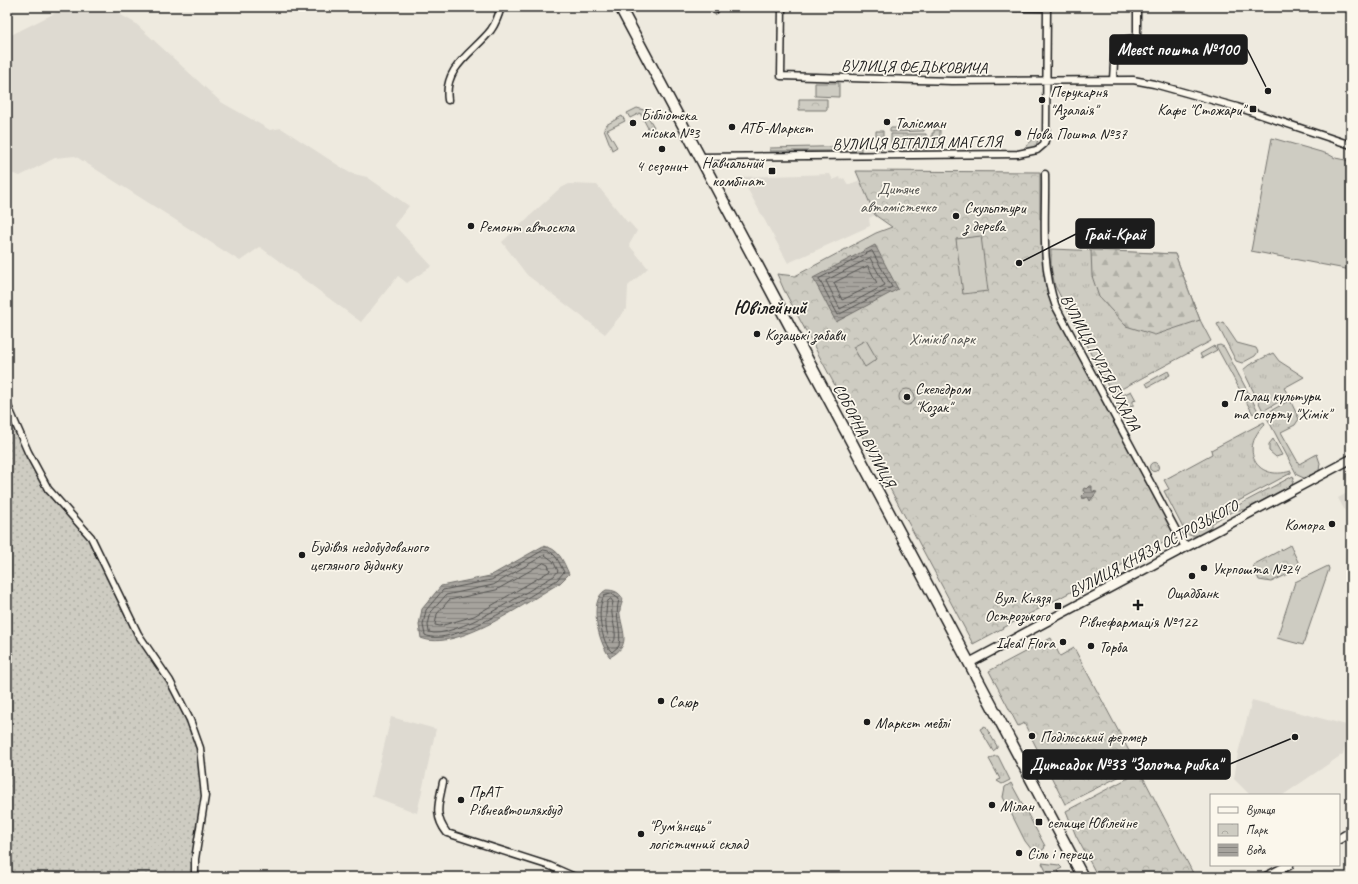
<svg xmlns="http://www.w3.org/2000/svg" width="1358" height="884" viewBox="0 0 1358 884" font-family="Caveat,sans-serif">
  <defs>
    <pattern id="grass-tufts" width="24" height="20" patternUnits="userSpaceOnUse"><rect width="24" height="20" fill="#ceccc2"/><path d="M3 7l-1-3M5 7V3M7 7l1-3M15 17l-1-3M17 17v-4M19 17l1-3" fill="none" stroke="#b0afa6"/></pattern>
    <pattern id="forest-firs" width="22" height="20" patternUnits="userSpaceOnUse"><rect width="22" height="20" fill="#ceccc2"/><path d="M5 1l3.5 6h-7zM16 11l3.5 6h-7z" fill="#b0afa6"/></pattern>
    <pattern id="park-crowns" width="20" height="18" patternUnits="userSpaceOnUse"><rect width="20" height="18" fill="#ceccc2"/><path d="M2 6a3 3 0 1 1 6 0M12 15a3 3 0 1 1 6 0" fill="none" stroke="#b0afa6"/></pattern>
    <pattern id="garden-dots" width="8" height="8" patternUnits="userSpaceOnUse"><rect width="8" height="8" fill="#ceccc2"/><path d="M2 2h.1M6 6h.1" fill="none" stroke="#b0afa6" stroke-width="1.8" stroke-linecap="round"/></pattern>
    <pattern id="water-rules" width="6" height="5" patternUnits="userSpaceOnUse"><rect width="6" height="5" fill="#a6a39d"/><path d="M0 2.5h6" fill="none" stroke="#86847f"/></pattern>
  </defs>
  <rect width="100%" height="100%" fill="#eeeadf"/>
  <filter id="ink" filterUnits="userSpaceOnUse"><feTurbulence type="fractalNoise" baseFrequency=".025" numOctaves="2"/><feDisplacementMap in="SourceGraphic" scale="8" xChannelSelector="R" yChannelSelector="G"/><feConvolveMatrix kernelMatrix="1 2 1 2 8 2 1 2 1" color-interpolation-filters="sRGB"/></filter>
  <g filter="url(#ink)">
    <!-- built -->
    <path fill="#dedad1" d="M67,7h40l28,16 86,79 49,28 11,-2 69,45 17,4 42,29 -15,19 38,41 -25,17 -9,-7 -37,46 -101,-75 -20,14 -165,-105 -20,2 -35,18 -13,-4v-135z
      M830,174l3,6 7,-3 1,3 3,-2 4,7 12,-5 15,35 -6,3 1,8 -82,37 -47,-86z
      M569,184l28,1 31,38 1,-1 8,9 -8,14 19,23 -20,18 -1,22 -22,26 -78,-59 -25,-33 57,-53z
      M1351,491v31l-13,-24z
      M1252,700l98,26 -7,28 -60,41h-33l-16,-16 4,-26z
      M391,717l45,12 -19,84 -45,-17z"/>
    <!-- grass -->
    <path fill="url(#grass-tufts)" stroke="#75746f" d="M637,108l7,2 10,17 -5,3 -9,-17 -10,5 -3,-5z
      M622,116l3,5 -18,9 10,17 -5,3 -8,-21 2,-4z
      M890,128h34v3l-34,1z
      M934,130h6v18h-7l-1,-15h2z
      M876,131h7v18h-7z
      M1040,133l-4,13 -10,5 -2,-3z
      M891,134h35l1,15h-36z
      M861,146v5h-91v-3z
      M1051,249l124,5 25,66 11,21 -99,53 -57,-108 -4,-19z
      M1223,322l14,21 19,5 2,4 -3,4 -13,7 -6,-2 -19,-37z
      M1220,345l4,2 34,64 -5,3 -37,-68z
      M1214,346l3,4 -15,8 -2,-4z
      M1273,353l6,8 25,16 -20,11 5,8 -26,15 -20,-41 6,-5z
      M1168,371l2,4 -22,12 -2,-4z
      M1131,391l5,9 -3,1v5l-6,3 2,4 -6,3 -6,-12 3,-1 -3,-5z
      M1290,400l9,19 -4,6 -14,7 18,32 18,-10 3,9 -1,8 -15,7 -7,-3 -32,-61z
      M1264,422l1,2c-26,24 -10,58 26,47v2l-107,57 -20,-39 5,-2 -5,-9 48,-26 -1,-4z
      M1273,439l9,16 -6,2 -7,-6v-7z
      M1149.5 467a4.5 4.5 0 1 1 9 0a4.5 4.5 0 1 1-9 0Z
      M1293,476l1,3 -2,6 -47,25c-9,-2 -24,7 -32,13 -3,3 0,1 -3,5 -5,7 -18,11 -24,5z
      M985,726l12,20v2l-4,3 -13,-22z
      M995,756h3l12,24 -8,4 -5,-3 3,-2 -11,-20z
      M1011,783l34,63 -1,3 -9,5 -10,-13 -22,-44 2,-10z
      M1042,863l17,2 3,3 -4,2 3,7h-12z"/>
    <!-- forest -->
    <path fill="url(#forest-firs)" stroke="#75746f" d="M1091,250l84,4 25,66 -45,15 -29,-9 -27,-29 -7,-21z"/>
    <!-- park -->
    <path fill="url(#park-crowns)" stroke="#75746f" d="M799,99h28v11h-28z
      M856,171l184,1v47h6l3,71 129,245 -205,109 -189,-354 -7,-16 18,2 81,-43 16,-6 -17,-12z
      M1290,545l11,23 -30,14 -12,-2 -6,-15z
      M1051,638l9,18 14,-8 62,116 -2,5 -69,35 -41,-81 -6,3 -29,-55z
      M1142,775l53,102h-97l-22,-41 -10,-25 66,-35z"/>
    <!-- garden -->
    <path fill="url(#garden-dots)" stroke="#75746f" d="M7,404l41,85 43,48 47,97 32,47 30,67 5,48 -10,81h-188z"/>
    <!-- pitch -->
    <path fill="#ceccc2" stroke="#75746f" d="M815,83h24v14l-24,-1z
      M1272,138l56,16 7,4 16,3v109l-100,-19z
      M981,236l7,55 -25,3 -7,-55z
      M866,340l11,19 -12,8 -12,-20z
      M899 397a8 8 0 1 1 16 0a8 8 0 1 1-16 0Z
      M1328,566l1,3 -26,76 -26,-7 18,-56z"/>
    <!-- water -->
    <path fill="url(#water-rules)" stroke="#6f6d69" d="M875,245l23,44 -62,33 -23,-44z
      M1090,486h2v5l5,1 -7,9 -2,-4 -5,2 -1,-3 3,-3 -2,-3 1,-2 3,1z
      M543,546c16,2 20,15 26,28l-9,9c-32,18 -104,70 -139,55l-2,-13 3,-16 19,-23 49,-10z
      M606,590c8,0 13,2 17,9 -1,5 -4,10 -3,16 3,18 11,31 -10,42 -11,-13 -23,-57 -4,-67z"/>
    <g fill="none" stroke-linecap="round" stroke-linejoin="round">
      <!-- shore -->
      <path stroke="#535250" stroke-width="1" d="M872,251l20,36 -54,28 -19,-36z
        M870,258l15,27 -45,24 -14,-28z
        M868,266l9,17 -35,17 -8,-17z
        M544,550c12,1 15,13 20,22l-7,8c-25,14 -106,69 -132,55l-2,-10 3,-15 17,-20 48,-10z
        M545,555l8,6 5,10 -4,5c-22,12 -102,65 -125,56l-1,-7 3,-13 15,-17 47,-10z
        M544,563l4,2 2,6 -76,45 -34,10 -5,-1 2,-11 12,-14 47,-10z
        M612,594l7,5c-5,20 3,28 0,47l-7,6c-11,-9 -16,-44 -8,-56z
        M611,599l2,3c-5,13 7,33 0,41 -10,-9 -7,-29 -6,-41z"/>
      <defs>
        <path id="minor" d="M714,7l1,3
          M782,7l-1,69 171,5 181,-1 21,4 83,23 114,38
          M979,7l68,1
          M1113,80l2,-35 6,-5 16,-2v-31
          M448,100c-5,-33 26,-48 43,-70 5,-7 8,-16 10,-23
          M701,157l317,-3 19,-4 7,-6 2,-7 1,-130
          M1045,174c1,43 -5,91 11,133l129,240
          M7,404l21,48 20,37 43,48 47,97 32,47 20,39 10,28 5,48 -10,63v18
          M443,782c-4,21 -10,33 4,51l103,33 25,11"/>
        <path id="tertiary" d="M969,663l382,-204
          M1339,839l12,-7
          M1266,877l23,-12"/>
        <path id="primary" d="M620,7l463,870"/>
      </defs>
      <!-- minor casing -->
      <use href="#minor" stroke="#1c1c1c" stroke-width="9"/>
      <!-- tertiary casing -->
      <use href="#tertiary" stroke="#1c1c1c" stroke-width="11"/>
      <!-- primary casing -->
      <use href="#primary" stroke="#1c1c1c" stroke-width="13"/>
      <!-- minor -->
      <use href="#minor" stroke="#fbf7ec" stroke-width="6"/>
      <!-- tertiary -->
      <use href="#tertiary" stroke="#fbf7ec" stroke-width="8"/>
      <!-- primary -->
      <use href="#primary" stroke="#fbf7ec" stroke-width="10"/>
    </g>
  </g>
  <!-- markers -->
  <g fill="#1c1c1c" stroke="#fbf7ec" stroke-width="1.5">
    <circle cx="1042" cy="100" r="4"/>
    <rect x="1249" y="105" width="8" height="8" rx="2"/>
    <circle cx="887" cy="122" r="4"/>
    <circle cx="633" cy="123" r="4"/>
    <circle cx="732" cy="127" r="4"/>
    <circle cx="1018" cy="133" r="4"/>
    <circle cx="662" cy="149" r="4"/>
    <rect x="768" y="167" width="8" height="8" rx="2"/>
    <circle cx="956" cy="216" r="4"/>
    <circle cx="471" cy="226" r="4"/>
    <circle cx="757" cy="334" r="4"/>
    <circle cx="907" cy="397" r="4"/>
    <circle cx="1225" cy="404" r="4"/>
    <circle cx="1332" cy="524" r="4"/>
    <circle cx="302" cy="555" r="4"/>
    <circle cx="1204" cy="568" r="4"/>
    <circle cx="1192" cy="576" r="4"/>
    <path d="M1136 599h4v4h4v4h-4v4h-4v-4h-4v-4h4z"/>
    <rect x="1054" y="602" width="8" height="8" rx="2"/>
    <circle cx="1063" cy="642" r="4"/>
    <circle cx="1091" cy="646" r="4"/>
    <circle cx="661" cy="701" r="4"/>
    <circle cx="867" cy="722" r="4"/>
    <circle cx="1032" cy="736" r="4"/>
    <circle cx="461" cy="800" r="4"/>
    <circle cx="992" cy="805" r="4"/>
    <rect x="1035" y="818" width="8" height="8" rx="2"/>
    <circle cx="641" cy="834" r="4"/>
    <circle cx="1019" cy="853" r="4"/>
  </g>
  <g text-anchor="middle" stroke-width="3.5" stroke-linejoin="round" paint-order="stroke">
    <!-- street labels -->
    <g font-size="16" fill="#1c1c1c" stroke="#fbf7ec">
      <text transform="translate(914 66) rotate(1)" y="6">ВУЛИЦЯ ФЕДЬКОВИЧА</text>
      <text transform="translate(917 142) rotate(-1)" y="6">ВУЛИЦЯ ВІТАЛІЯ МАГЕЛЯ</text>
      <text transform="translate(1101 362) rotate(62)" y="6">ВУЛИЦЯ ГУРІЯ БУХАЛА</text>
      <text transform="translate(865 435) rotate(62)" y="6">СОБОРНА ВУЛИЦЯ</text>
      <text transform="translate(1153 548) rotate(-28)" y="6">ВУЛИЦЯ КНЯЗЯ ОСТРОЗЬКОГО</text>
    </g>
    <!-- poi labels -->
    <g font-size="16" fill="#1c1c1c" stroke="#fbf7ec" text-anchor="start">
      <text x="1050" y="97">Перукарня<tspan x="1050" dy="18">"Азалаія"</tspan></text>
      <text x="1245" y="115" text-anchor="end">Кафе "Стожари"</text>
      <text x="641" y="120">Бібліотека<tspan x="641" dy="18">міська №3</tspan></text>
      <text x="895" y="128">Талісман</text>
      <text x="740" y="133">АТБ-Маркет</text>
      <text x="1026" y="139">Нова Пошта №37</text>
      <text x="764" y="168" text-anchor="end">Навчальний<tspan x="764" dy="18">комбінат</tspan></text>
      <text x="662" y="171" text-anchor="middle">4 сезони+</text>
      <text x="964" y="213">Скульптури<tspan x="964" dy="18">з дерева</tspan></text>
      <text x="479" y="232">Ремонт автоскла</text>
      <text x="765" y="340">Козацькі забави</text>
      <text x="915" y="394">Скеледром<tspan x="915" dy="18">"Козак"</tspan></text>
      <text x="1233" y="401">Палац культури<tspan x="1233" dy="18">та спорту "Хімік"</tspan></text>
      <text x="1324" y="530" text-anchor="end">Комора</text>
      <text x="310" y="552">Будівля недобудованого<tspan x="310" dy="18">цегляного будинку</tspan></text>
      <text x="1212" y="574">Укрпошта №24</text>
      <text x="1192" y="598" text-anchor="middle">Ощадбанк</text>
      <text x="1050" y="603" text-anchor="end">Вул. Князя<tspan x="1050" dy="18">Острозького</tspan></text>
      <text x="1138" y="627" text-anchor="middle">Рівнефармація №122</text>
      <text x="1055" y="648" text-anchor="end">Ideal Flora</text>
      <text x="1099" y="652">Торба</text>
      <text x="669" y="707">Саюр</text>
      <text x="875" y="728">Маркет меблі</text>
      <text x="1040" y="742">Подільський фермер</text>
      <text x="469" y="797">ПрАТ<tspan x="469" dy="18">Рівнеавтошляхбуд</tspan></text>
      <text x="1000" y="811">Мілан</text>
      <text x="1047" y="828">селище Ювілейне</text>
      <text x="649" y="831">"Рум'янець"<tspan x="649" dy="18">логістичний склад</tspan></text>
      <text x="1027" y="859">Сіль і перець</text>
    </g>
    <!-- park labels -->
    <g font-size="16" fill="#51514e" stroke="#fbf7ec">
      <text x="898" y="194">Дитяче<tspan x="898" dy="18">автомістечко</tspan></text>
      <text x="942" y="344">Хіміків парк</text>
    </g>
    <!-- district labels -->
    <g font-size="20" font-weight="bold" fill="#1c1c1c" stroke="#fbf7ec">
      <text x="770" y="314">Ювілейний</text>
    </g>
  </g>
  <!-- callouts -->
  <path fill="none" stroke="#1c1c1c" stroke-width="1.5" d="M1268 91L1247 49M1019 263L1076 234M1295 737L1230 764"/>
  <g fill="#1c1c1c" stroke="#fbf7ec" stroke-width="1.5">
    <circle cx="1268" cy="91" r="4"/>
    <circle cx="1019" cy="263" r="4"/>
    <circle cx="1295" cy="737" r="4"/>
  </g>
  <g fill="#1c1c1c" stroke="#1c1c1c" stroke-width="1.5">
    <rect x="1110" y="35" width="137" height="29" rx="4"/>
    <rect x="1076" y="219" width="78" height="29" rx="4"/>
    <rect x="1023" y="750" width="207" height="29" rx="4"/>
  </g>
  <g font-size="17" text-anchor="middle" font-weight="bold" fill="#fff">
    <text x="1178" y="55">Meest пошта №100</text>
    <text x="1115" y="240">Грай-Край</text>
    <text x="1126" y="770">Дитсадок №33 "Золота рибка"</text>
  </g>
  <!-- margin -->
  <rect width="1358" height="884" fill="none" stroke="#fbf7ec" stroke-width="24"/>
  <rect x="12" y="12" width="1334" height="860" fill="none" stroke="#1c1c1c" stroke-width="1.5" filter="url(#ink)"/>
  <!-- legend -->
  <rect x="1210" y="794" width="130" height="72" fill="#fbf7ec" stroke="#a29f99"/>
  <rect x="1218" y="807" width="20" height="6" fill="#fbf7ec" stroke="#a29f99"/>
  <text x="1246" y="814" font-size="12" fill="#1c1c1c">Вулиця</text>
  <rect x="1218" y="824" width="20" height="12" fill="url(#park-crowns)" stroke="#a29f99"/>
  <text x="1246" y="834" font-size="12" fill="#1c1c1c">Парк</text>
  <rect x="1218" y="844" width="20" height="12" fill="url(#water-rules)" stroke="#a29f99"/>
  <text x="1246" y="854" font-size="12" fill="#1c1c1c">Вода</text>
</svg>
